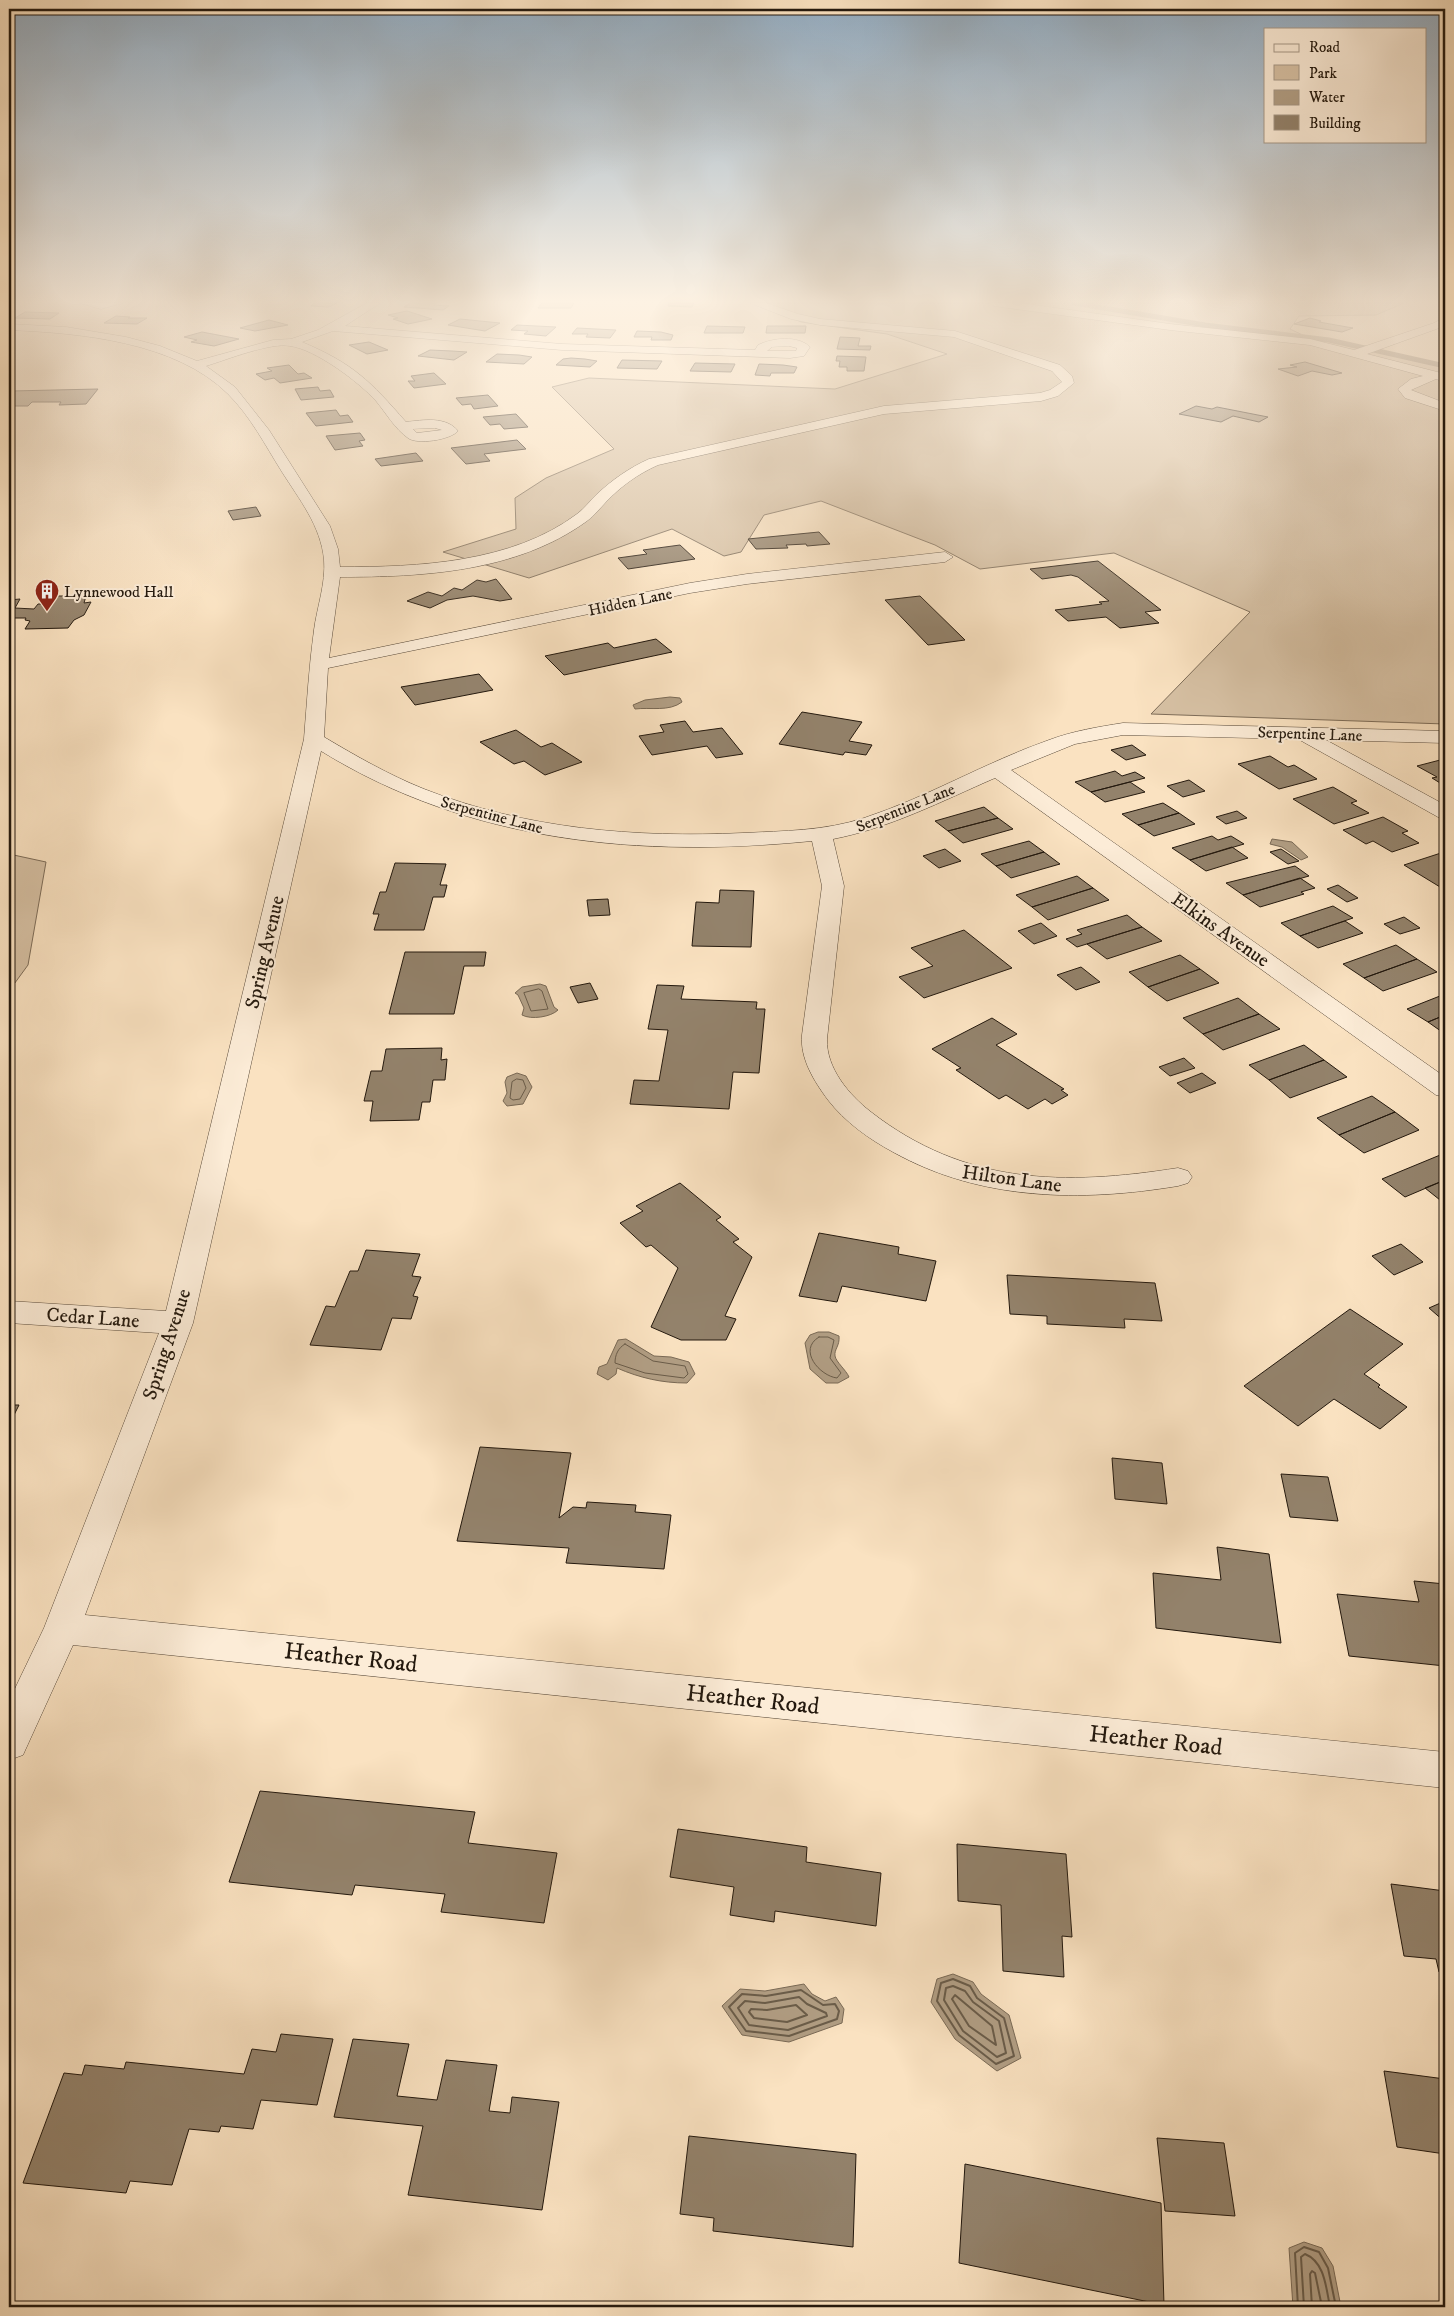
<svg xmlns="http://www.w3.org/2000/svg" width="1454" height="2316" viewBox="0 0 1454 2316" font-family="'IM FELL DW Pica',serif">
  <rect width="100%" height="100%" fill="#fae2c1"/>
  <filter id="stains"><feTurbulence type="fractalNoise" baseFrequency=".004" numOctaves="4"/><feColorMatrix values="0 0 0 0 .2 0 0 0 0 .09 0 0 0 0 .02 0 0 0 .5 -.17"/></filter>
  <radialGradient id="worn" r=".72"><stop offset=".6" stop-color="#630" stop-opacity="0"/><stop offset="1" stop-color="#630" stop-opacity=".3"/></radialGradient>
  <!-- green -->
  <path fill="#d6c0a3" stroke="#7d6c58" d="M759,303h645l-28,12 -77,1 -9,13 17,8 54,9 84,20v358l-294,-10 99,-102 -136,-59 -134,16 -45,-24 -114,-44 -57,14 -23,37 -17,4 -52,-27 -143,49 -86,-26 73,-23 -1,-31 31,-20 68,-29 -62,-62 37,-9 246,11 112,-35 -60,-20 -86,-12z
    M9,854l37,8 -18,103 -19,26z"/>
  <!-- water -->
  <path fill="#b19e84" stroke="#796955" d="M670,697l10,1 2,4c-13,10 -32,5 -47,7l-2,-4 12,-5z
    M1272,839l20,3 16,15 -7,3 -19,-13 -12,-3z
    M540,984l6,2 8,21 4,3c-7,7 -27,10 -36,5l2,-7 -6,-13 -3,-2 7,-6z
    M517,1073l9,3 6,11 -9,17 -16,2 -4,-5 4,-8 -2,-11 2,-5z
    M818,1332h11l10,4c1,10 -5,13 -4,20 1,6 11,14 14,21l-11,6h-12l-16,-14 -5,-26 5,-8z
    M626,1339l28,17 17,1 18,5 6,12 -8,9c-25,0 -47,-5 -70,-15l-1,6 -8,6 -11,-6 2,-7 8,-3 11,-24z
    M953,1974l20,8 8,12 28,21 12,43 -24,13 -42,-32 -24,-37 6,-23z
    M804,1984l8,10 13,7 11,-4 8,12 -2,14 -53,19 -47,-7 -20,-29 18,-17 25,2z
    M1304,2242l18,6 11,18 8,41h-48l-4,-59z"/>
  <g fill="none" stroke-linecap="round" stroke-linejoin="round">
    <!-- shore-far1 -->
    <path stroke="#6a5c49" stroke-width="1" d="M539,989l3,2 6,18 -17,2 -7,-18z
      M517,1079l6,1 3,8 -6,11 -7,1 -3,-2 2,-16z
      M819,1337h9l6,3 -4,18 11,15 -4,5c-17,-2 -40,-28 -18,-41z
      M625,1344l28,17 32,5 3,8 -4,4 -39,-5 -30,-10c0,-8 3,-15 10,-19z"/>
    <!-- shore -->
    <path stroke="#6a5c49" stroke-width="2" d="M953,1979l17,7 7,12 27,20 10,38 -18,8 -37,-29 -22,-34 4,-18z
      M953,1986l12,5 8,11 26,19 7,32 -9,4 -34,-26 -19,-31 2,-12z
      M801,1990l22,15 12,-1 4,7 -2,8 -48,17 -43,-5 -17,-24 13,-13 24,2z
      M955,1995l37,31 4,19 -27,-19 -17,-27z
      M799,1997l8,7 19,9 1,3 -39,14 -39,-5 -11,-17 7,-7 20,2z
      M796,2005l11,10 -20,7 -33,-4 -5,-6 2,-3 16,1z
      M1298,2307l-3,-54 9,-6 15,5 9,16 8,39
      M1304,2307l-3,-50 4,-3c20,8 21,34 25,53
      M1312,2307l-2,-33 2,-3 3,2 7,34"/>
    <!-- stream -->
    <path stroke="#796955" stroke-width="5" d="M1074,303l131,22 124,15 116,26"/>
  </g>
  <!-- building -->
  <path fill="#93826b" stroke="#24190e" d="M315,303h22l-8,4 -18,-1z
    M410,303h27l-3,2 15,1 -6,4 -39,-3z
    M542,303h32l-3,5h-33z
    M669,303h25l-2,4 -24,-1z
    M407,311l25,8 -24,5 -15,-5 5,-1 -10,-3z
    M25,312l34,1 -9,6 -35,-1z
    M116,316l14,1 -2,1h19l-10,6 -33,-1z
    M1310,318l11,3 -2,1 34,6 -11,4 -48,-8z
    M460,319l40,4 -15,8 -37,-6z
    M269,320l19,5 -33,6 -15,-3z
    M517,325l39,2 -10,9 -22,-2 4,-3 -17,-1z
    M707,326l38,1 -2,6h-39z
    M767,326h39l-1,7h-39z
    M577,328l39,2 -6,8 -24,-1 2,-3h-16z
    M637,331l24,1 12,3 -2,5h-20l1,-3h-18z
    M202,332l37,7 -25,7 -23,-4 6,-2 -13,-3z
    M840,337l20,1 -2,8h13l-1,4 -33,-1z
    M369,342l19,8 -21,4 -18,-9z
    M430,350l22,1 15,1 -13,8 -36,-4z
    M497,354l22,1 13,2 -8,7 -38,-2z
    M837,356l29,1 -2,14h-17v-4h-8l1,-6h-4z
    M571,358l14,1 12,2 -7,6 -34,-2 7,-6z
    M622,360l40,1 -5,8 -40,-1z
    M1305,362l37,11 -10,2 -20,-4 -14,5 -20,-7 19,-2 -7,-2z
    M695,363l40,1 -4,8 -41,-1z
    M759,364l24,1 14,2 -3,6h-23l-1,3 -15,-1z
    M289,365l9,9 6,-1 8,5 -32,5 -6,-5 -9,2 -9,-6 16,-3 -5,-3z
    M434,373l12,11 -32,4 -6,-7h7l-4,-5z
    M318,387l2,4 10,-1 4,7 -33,3 -6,-11z
    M98,389l-12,15 -27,1 2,-3h-29l-4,4h-19l2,-15z
    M488,395l10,11 -24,3 -3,-5 -9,1 -6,-7z
    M1196,406l16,3 5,-2 51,10 -9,5 -26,-6 -12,6 -42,-8z
    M336,410l4,6 8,-1 5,7 -37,4 -10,-13z
    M516,414l12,13 -24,2 -4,-5 -10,1 -7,-8z
    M360,433l5,7 -6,1 4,5 -28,4 -9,-14z
    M517,440l9,9 -42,5 6,7 -24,3 -15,-16z
    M416,453l7,8 -42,5 -6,-7z
    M256,507l5,9 -28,4 -5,-9z
    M819,532l11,12 -23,2 -1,-2 -20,1 2,3 -32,1 -8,-10z
    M680,545l15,14 -67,10 -10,-11 29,-4 -4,-4z
    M1098,561l63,49 -16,2 14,11 -39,5 -14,-11 -38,4 -13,-11 47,-6 -3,-2 10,-1 -31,-24 -7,-2 -29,4 -12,-10z
    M496,579l16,20 -12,2 -27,-5 -26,4 -17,8 -23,-7 21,-9 14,4 12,-8 8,2 15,-10 9,2z
    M49,596h37l-2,7 7,-1 -7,13 -10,5 -6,8 -43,1 5,-8 -5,-1 1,-2h-17v-18l11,-1 -5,9 19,1 4,-5h6z
    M920,596l45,44 -37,5 -43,-45z
    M656,639l16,13 -108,23 -19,-19 63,-13 6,5z
    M479,674l14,16 -78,15 -14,-18z
    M802,712l60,10 -13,19 23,4 -6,10 -21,-3 -2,3 -64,-11z
    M685,721l8,11 29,-4 21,26 -27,4 -9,-12 -55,9 -13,-19 25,-4 -4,-7z
    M516,730l25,17 11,-4 30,19 -37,13 -21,-14 -10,3 -34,-22z
    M1132,745l14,10 -20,5 -15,-10z
    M1270,756l18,11 6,-2 23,14 -38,10 -41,-25z
    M1444,759l1,27 -13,-8 5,-1 -20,-11z
    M1115,771l7,5 13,-4 10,6 -54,14 -16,-10z
    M1189,780l16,11 -22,6 -16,-11z
    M1130,782l15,10 -40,10 -14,-10z
    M1333,787l24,14 -6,2 18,10 -35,11 -41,-25z
    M1163,803l16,10 -41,12 -16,-11z
    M984,807l14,11 -50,13 -13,-10z
    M1237,811l10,7 -21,6 -10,-7z
    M1179,813l16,11 -41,12 -16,-11z
    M1383,817l25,14 -6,2 17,10 -27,9 -19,-11 -7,3 -23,-14z
    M998,818l15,11 -50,14 -15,-12z
    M1212,836l6,4 13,-4 13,8 -54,16 -18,-12z
    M1029,841l15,11 -48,14 -15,-12z
    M1232,847l16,11 -42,13 -16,-11z
    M945,849l16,12 -22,7 -16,-12z
    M1281,849l18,12 -11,3 -18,-12z
    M1044,852l16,12 -49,14 -15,-12z
    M1444,852l1,38 -41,-25z
    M395,863l51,1 -6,21h7l-3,12h-11l-9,33h-50l5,-16h-6l7,-22h6z
    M1295,866l14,10 -66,19 -17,-12z
    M1077,876l16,12 -61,19 -16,-12z
    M1300,878l15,10 -14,4 3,2 -44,13 -17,-12z
    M1338,885l20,13 -11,4 -20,-13z
    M1093,888l16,12 -61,20 -16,-13z
    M720,890l34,1 -3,56 -59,-1 4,-44 23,1z
    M608,899l2,16 -21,1 -2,-16z
    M1333,906l20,12 -53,18 -19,-13z
    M1127,915l15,12 -65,20 -11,-8 16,-5 -5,-4z
    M1404,917l16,11 -20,6 -16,-10z
    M1345,921l18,12 -45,15 -18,-12z
    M1041,923l16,13 -23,8 -16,-13z
    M1142,927l20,14 -55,18 -20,-15z
    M964,930l48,38 -88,30 -25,-21 34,-11 -22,-18z
    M1396,945l21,14 -53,19 -21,-14z
    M405,952h81l-2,14h-20l-10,48h-65z
    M1180,955l20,14 -52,18 -19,-15z
    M1417,959l20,13 -54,19 -19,-13z
    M1081,967l19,15 -24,8 -19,-15z
    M1200,969l19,14 -52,18 -19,-14z
    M590,983l8,16 -20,4 -8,-16z
    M657,985l27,1 -3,13 76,3 -1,7h9l-6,64 -26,-1 -4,37 -99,-5 4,-24 25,1 9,-51 -20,-1z
    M1445,994v21l-17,7 -21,-13z
    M1238,998l21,16 -56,20 -20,-16z
    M1259,1014l21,15 -57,21 -20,-16z
    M1445,1015v19l-17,-12z
    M992,1018l25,16 -21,11 68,44 -3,1 7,5 -16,9 -7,-5 -17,10 -22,-14 -7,4 -43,-29 5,-2 -29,-19z
    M1304,1045l20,15 -55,20 -20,-15z
    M442,1048l-1,12 6,-1 -2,21h-12l-3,22h-8l-3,18 -49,1 3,-20h-9l7,-30h11l4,-22z
    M1184,1058l11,10 -25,8 -11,-9z
    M1324,1060l23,17 -57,21 -21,-18z
    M1202,1073l14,10 -26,10 -13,-10z
    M1372,1096l23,16 -56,23 -22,-17z
    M1395,1112l24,18 -55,23 -25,-18z
    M1445,1153v27l-40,17 -23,-18z
    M1445,1180v24l-20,-16z
    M680,1183l41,34 -5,3 23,19 -6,3 19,15 -27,59 11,3 -10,21h-45l-30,-13 27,-59 -27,-23 -5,2 -26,-24 23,-12 -7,-5z
    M819,1233l80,14 -1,7 38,7 -10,40 -84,-15 -5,16 -38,-6z
    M1401,1244l22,18 -29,13 -22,-19z
    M366,1250l54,4 -8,22 9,1 -8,19 5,1 -7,22 -19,-1 -11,32 -71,-5 16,-39 9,1 15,-36h8z
    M1007,1275l148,8 7,38 -38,-2 1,9 -78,-4v-8l-37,-2z
    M1445,1301v21l-16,-14z
    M1350,1309l53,35 -39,30 16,11 -2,2 29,20 -27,22 -46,-30 -36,27 -54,-40z
    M9,1405h10l-10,20z
    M480,1447l91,6 -12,65 14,-11 13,1 1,-6 49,3 -1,7 36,3 -7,54 -98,-6 3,-15 -112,-7z
    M1112,1458l50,5 5,41 -52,-5z
    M1281,1474l47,3 10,44 -48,-4z
    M1217,1547l52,7 12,89 -125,-15 -3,-55 68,7z
    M1414,1581l31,3v82l-96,-10 -12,-62 82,8z
    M260,1791l215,21 -7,31 89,10 -13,70 -103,-11 4,-18 -90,-9 -3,10 -123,-13z
    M678,1829l129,18 -1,15 75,11 -5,53 -101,-15 -1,11 -44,-7 4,-28 -64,-10z
    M957,1844l109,10 6,83 -10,-1 2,41 -61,-6 -2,-66 -43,-4z
    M1391,1884l54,7v82l-6,-1 -3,-13 -32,-3z
    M281,2034l52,5 -16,66 -56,-5 -8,29 -32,-3 -2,6 -30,-3 -17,56 -42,-4 -4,12 -103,-10 41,-110 18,2 3,-10 39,4 2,-7 118,12 8,-25 24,3z
    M353,2039l56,5 -12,52 40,4 9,-40 51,5 -8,46 21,2 2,-16 47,5 -17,108 -134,-15 15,-69 -89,-9z
    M1384,2071l61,8v75l-48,-7z
    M689,2136l167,18 -3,93 -140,-16 1,-13 -34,-4z
    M1157,2138l67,5 11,73 -70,-5z
    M965,2164l196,39 3,102 -205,-42z"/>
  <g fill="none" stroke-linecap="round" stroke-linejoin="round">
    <defs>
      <path id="street" d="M79,303h44l-22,6z
        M367,303h13l-35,23 217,18 193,6 3,-5c14,-7 40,-10 52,2l-6,9 -14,2 -228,-8 -229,-19 -31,11c52,22 68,39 104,80 17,-2 40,-6 52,9 -8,9 -41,14 -50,7 -13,-9 -22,-25 -32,-37 -17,-19 -61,-52 -86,-55 -19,-4 -64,14 -84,20l29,21 34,43 61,96 8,23 2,18c78,0 172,-4 237,-53 7,-5 13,-13 19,-19 16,-15 33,-27 53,-36l235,-53 156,-13 10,-3 12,-8 -10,-11 -98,-34 -134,-12 -29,-6 -41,-16h16l32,11 22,5 135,12 105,34 12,11 2,7 -16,13 -17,5 -157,13 -226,51c-20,9 -37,21 -52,37 -6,6 -12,14 -19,19 -70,51 -164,56 -247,56l-11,81 361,-75 57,-9 198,-22 8,5 -8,5 -198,22 -57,9 -362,75 -4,69c32,19 65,38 100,52 101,40 212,49 319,44 40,-2 82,-2 121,-15 64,-21 122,-56 185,-78 24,-9 49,-13 74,-17l322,8v12l-119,-3 119,65v14l-7,-2 -140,-78 -175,-4 -48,9 -64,26 434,307v20l-9,-2 -441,-317c-53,23 -105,50 -162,61l11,47 -17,153c-1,29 22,56 44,73 94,73 193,74 307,56l10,3 4,6 -4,6 -10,3c-97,16 -197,15 -285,-34 -24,-13 -48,-30 -65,-52 -14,-19 -28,-41 -26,-65l20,-149 -10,-45c-171,17 -342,2 -491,-90l-128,572 -108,292 1360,137v36l-1372,-143 -50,110 -14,5v-59l35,-73 115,-295 -150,-10v-22l157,10 138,-572c3,-37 5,-73 10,-109 3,-23 12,-47 10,-70 -3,-34 -25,-61 -42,-88 -17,-27 -31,-55 -54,-78 -52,-52 -147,-61 -219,-64v-6l57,3 60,10 34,9 37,15 76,-21 18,-1 27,-9zM789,346l8,2 -1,3h-29l5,-4zM435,428l7,2 -25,3 -4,-4z
        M989,303h31l150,21 140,15 44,11 80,-27 11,-6v8l-3,2 -75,27 78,20v8l-9,-3 -25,11 34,13v8l-40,-13 -7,-9 13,-10 12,-3 -113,-31 -140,-15 -176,-24z"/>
    </defs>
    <!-- street casing -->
    <use href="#street" stroke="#5a4b3b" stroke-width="1"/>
    <!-- street -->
    <use href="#street" fill="#fcecd7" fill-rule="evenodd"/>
  </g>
  <!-- sky -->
  <linearGradient id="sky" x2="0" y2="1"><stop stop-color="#92abc0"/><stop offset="0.48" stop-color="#fdf2e3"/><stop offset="1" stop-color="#fdf2e3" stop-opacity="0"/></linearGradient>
  <rect width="1454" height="628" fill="url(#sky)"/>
  <!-- icons -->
  <defs>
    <symbol id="building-pin" viewBox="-11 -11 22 30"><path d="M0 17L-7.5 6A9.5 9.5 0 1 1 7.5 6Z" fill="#8f2418" stroke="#fcecd7"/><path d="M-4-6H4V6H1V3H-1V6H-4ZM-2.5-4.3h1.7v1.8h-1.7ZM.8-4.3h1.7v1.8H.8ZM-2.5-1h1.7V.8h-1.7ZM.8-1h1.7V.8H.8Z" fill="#fff"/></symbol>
  </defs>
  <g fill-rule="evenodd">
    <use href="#building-pin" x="33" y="577" width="28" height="38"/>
  </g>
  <g text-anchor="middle" stroke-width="4" stroke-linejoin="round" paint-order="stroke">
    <!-- far-poi labels -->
    <g font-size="16" fill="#24190e" stroke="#fcecd7" text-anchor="start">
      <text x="64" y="597">Lynnewood Hall</text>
    </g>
    <!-- far-street labels -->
    <g font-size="16" fill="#24190e" stroke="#fcecd7">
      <text transform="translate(630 601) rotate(-12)" y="6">Hidden Lane</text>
      <text transform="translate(1310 733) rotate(2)" y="6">Serpentine Lane</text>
      <text transform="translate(905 807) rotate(-22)" y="6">Serpentine Lane</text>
      <text transform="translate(492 814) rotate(15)" y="6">Serpentine Lane</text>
    </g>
    <!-- street labels -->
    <g font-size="20" fill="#24190e" stroke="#fcecd7">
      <text transform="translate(1221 929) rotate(35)" y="7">Elkins Avenue</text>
      <text transform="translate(264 952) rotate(-77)" y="7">Spring Avenue</text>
      <text transform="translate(1012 1178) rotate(8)" y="7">Hilton Lane</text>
      <text transform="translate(93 1317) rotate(4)" y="7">Cedar Lane</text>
      <text transform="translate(166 1344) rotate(-72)" y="7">Spring Avenue</text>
    </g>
    <!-- near-street labels -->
    <g font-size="24" fill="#24190e" stroke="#fcecd7">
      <text transform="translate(351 1657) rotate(6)" y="8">Heather Road</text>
      <text transform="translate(753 1699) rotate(6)" y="8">Heather Road</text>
      <text transform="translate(1156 1740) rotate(6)" y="8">Heather Road</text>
    </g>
  </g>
  <!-- margin -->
  <rect width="1454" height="2316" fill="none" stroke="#fae2c1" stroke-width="30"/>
  <rect x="10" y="10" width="1434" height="2296" fill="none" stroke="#24190e" stroke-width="2.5"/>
  <rect x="15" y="15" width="1424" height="2286" fill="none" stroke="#24190e"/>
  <!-- legend -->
  <rect x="1264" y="28" width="162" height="115" fill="#fcecd7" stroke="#a69887"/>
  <rect x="1274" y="44" width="25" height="8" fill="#fcecd7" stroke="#a69887"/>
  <text x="1309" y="52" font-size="15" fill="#24190e">Road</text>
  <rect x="1274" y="65" width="25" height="15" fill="#d6c0a3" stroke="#a69887"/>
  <text x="1309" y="78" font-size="15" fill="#24190e">Park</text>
  <rect x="1274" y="90" width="25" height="15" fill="#b19e84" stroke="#a69887"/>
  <text x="1309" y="102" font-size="15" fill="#24190e">Water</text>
  <rect x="1274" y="115" width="25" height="15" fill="#93826b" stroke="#a69887"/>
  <text x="1309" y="128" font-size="15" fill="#24190e">Building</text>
  <rect width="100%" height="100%" filter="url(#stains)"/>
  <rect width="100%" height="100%" fill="url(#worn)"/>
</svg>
